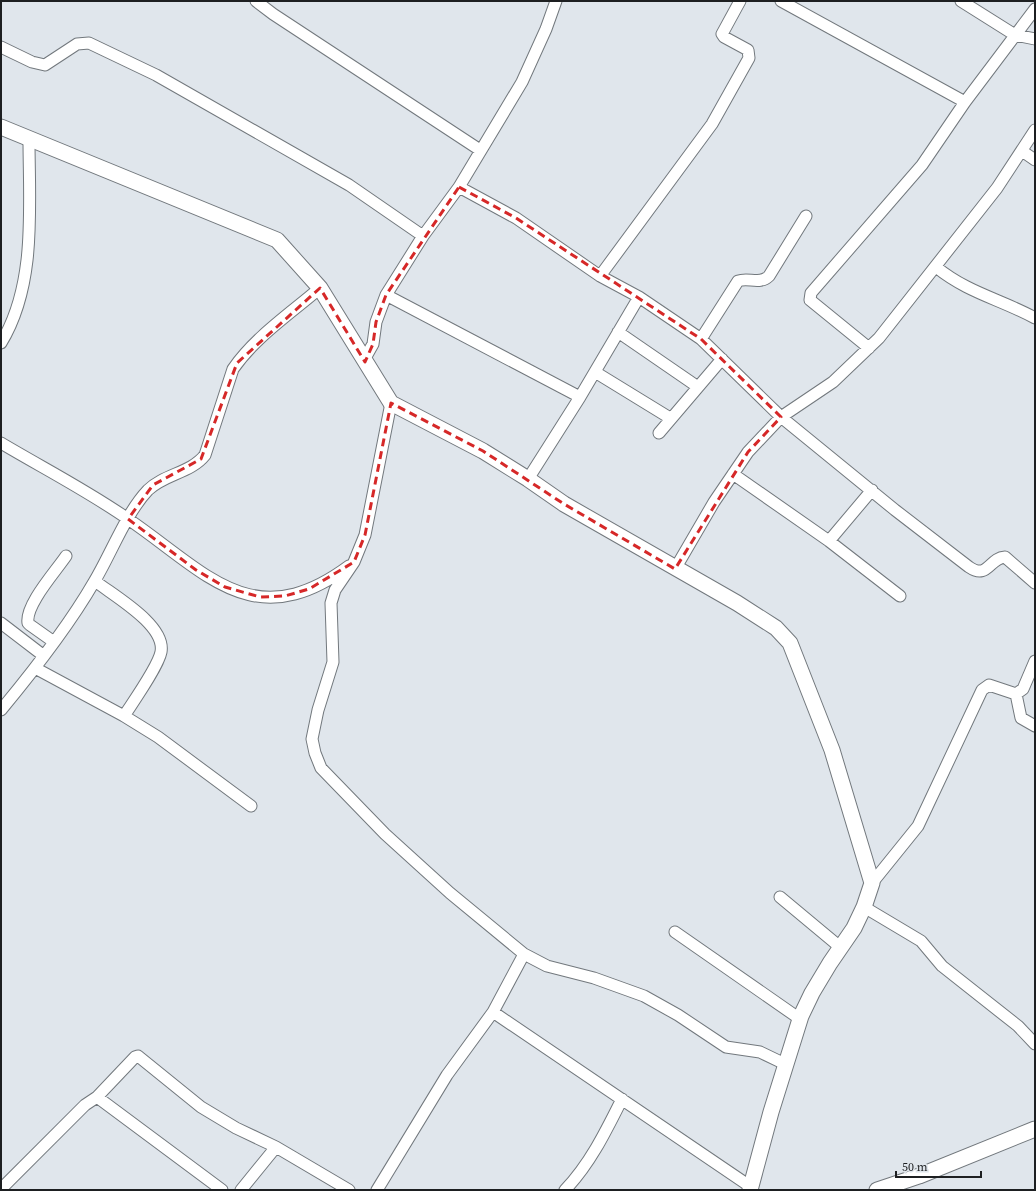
<svg xmlns="http://www.w3.org/2000/svg" width="1036" height="1191" viewBox="0 0 1036 1191" font-family="'Source Serif 4',serif">
  <rect width="100%" height="100%" fill="#e0e6ec"/>
  <g fill="none" stroke-linecap="round" stroke-linejoin="round">
    <defs>
      <path id="street" d="M256,1l17,13 207,136
        M781,1l184,101
        M961,1l54,34 20,4
        M1,47l31,15 13,3 32,-21 12,-1 67,32 193,110 74,51
        M1022,151l13,9
        M459,187l57,31 84,58 39,21
        M936,267c32,26 64,32 99,51
        M600,276l112,-152 37,-66 -1,-8 -24,-13 -2,-3 18,-33
        M386,295l194,102
        M618,332l80,55
        M701,339l37,-58c10,-4 22,4 31,-5l37,-60
        M1,343c36,-59 28,-137 28,-204
        M869,348l-59,-48 1,-7 111,-128 43,-63 70,-93
        M364,360l9,-16 3,-22 10,-27 37,-59 36,-49 63,-105 24,-53 10,-28
        M595,372l75,46
        M391,403l-26,132 -11,27 -19,28 -4,13 2,59 -15,48 -6,29 3,14 6,15 64,66 65,59 74,61 23,12 47,12 50,18 34,19 48,32 34,5 25,12
        M659,433l63,-74
        M1,443c42,25 87,48 127,76 78,53 125,118 221,47
        M733,474l96,67 71,55
        M528,479l52,-82 59,-100 62,42 80,78 114,93 74,57c19,13 20,-9 36,-10l30,26
        M829,541l43,-51
        M675,569l39,-67 34,-50 33,-35 52,-35 46,-44 118,-150 38,-58
        M95,581c19,15 71,44 66,71 -3,15 -28,50 -37,64
        M1,623l43,33
        M54,642l-24,-17 -2,-2c-3,-18 28,-52 38,-67
        M35,668l89,48 34,21 93,69
        M1016,694l5,24 14,8
        M1,710c34,-41 67,-83 93,-128 17,-28 32,-69 54,-92 16,-16 43,-17 57,-35l28,-86c22,-32 58,-56 87,-81
        M872,883l46,-57 64,-136 7,-5 27,9 7,-5 12,-28
        M780,897l60,50
        M864,907l57,34 21,25 76,60 17,18
        M675,932l125,87
        M524,954l-31,58 258,175
        M97,1097l38,-40 3,-1 63,51 35,21 40,19
        M1,1189l84,-84 12,-8 125,93
        M241,1190l35,-43 73,43
        M377,1190l70,-115 46,-63
        M565,1190c25,-26 41,-59 57,-91"/>
      <path id="secondary" d="M1,127l276,113 43,48 71,115 92,48 45,28 36,25 173,99 39,25 14,15 42,107 40,133 -8,24 -10,21 -24,35 -18,30 -11,23 -30,96 -21,78
        M877,1190l42,-14 116,-47"/>
    </defs>
    <!-- street casing -->
    <use href="#street" stroke="#72787d" stroke-width="13"/>
    <!-- secondary casing -->
    <use href="#secondary" stroke="#72787d" stroke-width="17"/>
    <!-- street -->
    <use href="#street" stroke="#fff" stroke-width="11"/>
    <!-- secondary -->
    <use href="#secondary" stroke="#fff" stroke-width="15"/>
  </g>
  <!-- marked area -->
  <path fill="none" stroke="#d62828" stroke-width="3" stroke-dasharray="8 5" stroke-linejoin="round" d="M459,187l57,31 185,121 80,78 -33,35 -73,117 -111,-65 -81,-53 -92,-48 -26,132 -11,27 -45,27 -24,7 -25,1 -35,-10 -29,-17 -68,-51 25,-34 48,-26 36,-96 83,-75 45,74 8,-18 3,-22 10,-27z"/>
  <!-- border -->
  <rect width="1036" height="1191" fill="none" stroke="#1d1f21" stroke-width="4"/>
  <!-- scale -->
  <path d="M896 1171v6h85v-6" fill="none" stroke="#1d1f21" stroke-width="2"/>
  <text x="902" y="1171" font-size="12" fill="#1d1f21" stroke="#e0e6ec" stroke-width="3" paint-order="stroke">50 m</text>
</svg>
